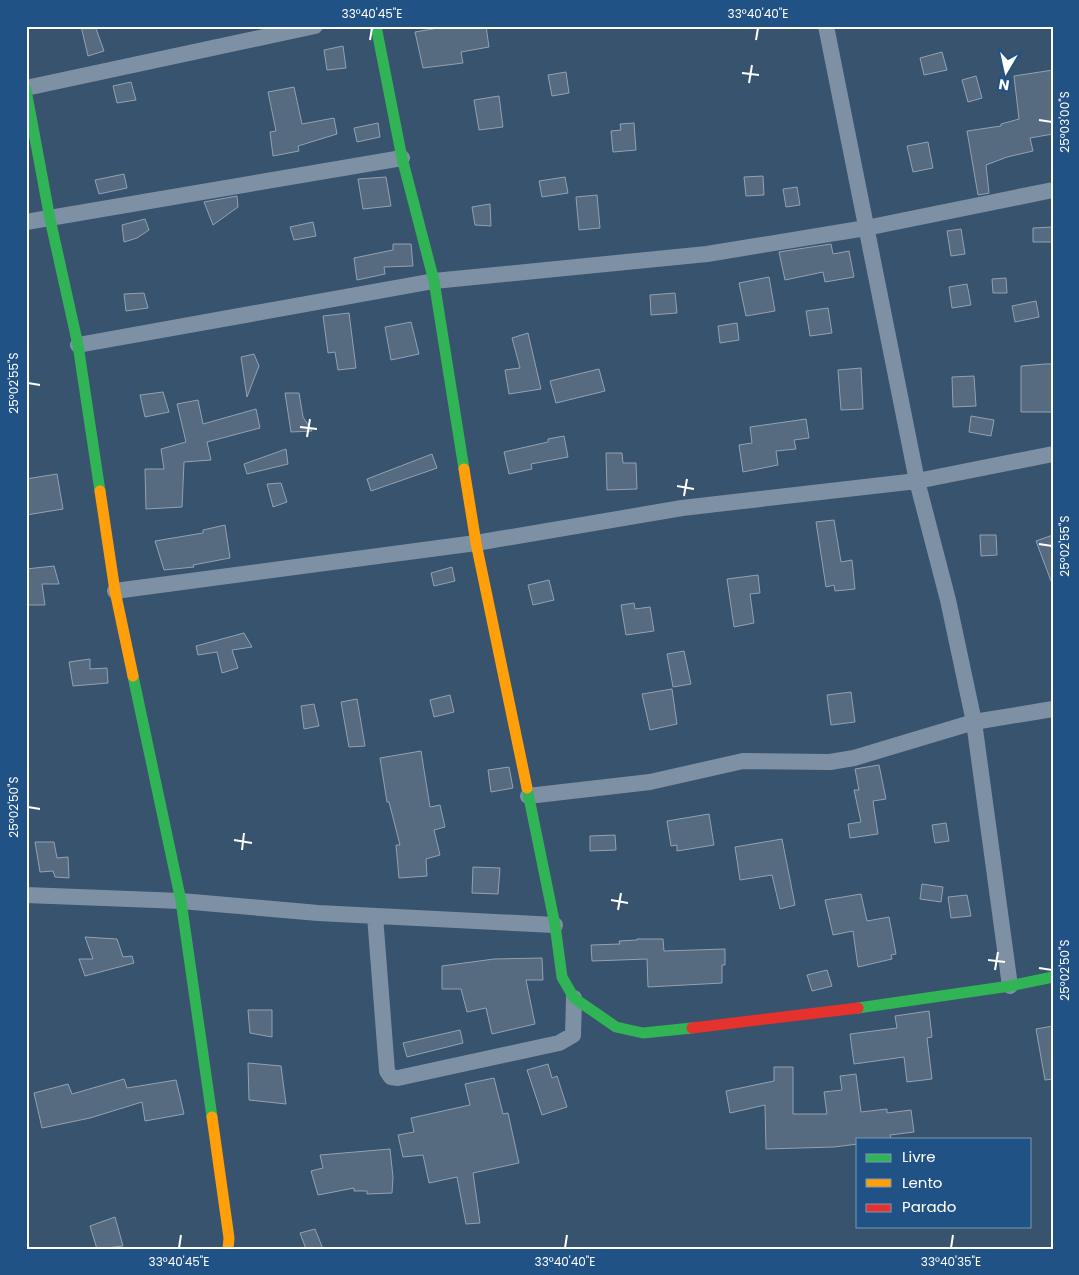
<svg xmlns="http://www.w3.org/2000/svg" width="1079" height="1275" viewBox="0 0 1079 1275" font-family="Poppins,sans-serif">
  <rect width="100%" height="100%" fill="#38536e"/>
  <!-- building -->
  <path fill="#566b80" stroke="#92a2b2" d="M81,26h14l9,25 -16,5z
    M450,26h36l3,21 -28,5 2,11 -40,5 -8,-36z
    M343,46l3,22 -19,2 -3,-20z
    M942,52l5,18 -23,5 -4,-17z
    M1053,70v64l-23,4 3,13 -26,6 -21,8 3,28 -11,2 -11,-64 34,-5v-2l18,-5 -5,-43z
    M566,72l3,21 -17,3 -4,-21z
    M976,76l6,22 -14,4 -6,-22z
    M131,82l5,18 -19,3 -4,-17z
    M294,87l8,37 32,-6 3,16 -39,12 1,5 -26,5 -3,-24 6,-1 -8,-39z
    M499,96l4,31 -24,3 -5,-30z
    M378,123l2,14 -23,5 -3,-14z
    M634,123l2,27 -23,2 -2,-21 10,-1 -1,-6z
    M928,142l5,26 -20,4 -6,-26z
    M124,174l3,14 -28,6 -4,-14z
    M763,176l1,19 -18,1 -2,-19z
    M386,177l5,29 -28,3 -5,-30z
    M565,177l3,16 -26,4 -3,-16z
    M797,187l3,18 -14,2 -3,-18z
    M597,195l3,33 -21,2 -3,-33z
    M237,196l1,11 -25,18 -9,-23z
    M490,204l1,22 -16,-1 -3,-18z
    M145,219l4,11 -12,8 -13,4 -2,-17z
    M313,222l3,14 -22,4 -4,-13z
    M1053,227v15h-20v-14z
    M961,229l4,25 -14,2 -4,-25z
    M393,244h18l2,22 -29,1 1,7 -28,6 -3,-22 39,-8z
    M831,244l2,10 16,-3 5,26 -29,5 -2,-10 -38,8 -6,-28z
    M769,277l6,34 -29,5 -7,-33z
    M1006,278l1,15h-14l-1,-14z
    M967,284l4,21 -19,3 -3,-21z
    M144,293l4,15 -22,3 -2,-17z
    M675,293l2,20 -26,2 -1,-20z
    M1036,301l3,16 -24,5 -3,-16z
    M828,308l4,25 -22,3 -4,-25z
    M349,313l7,55 -18,2 -3,-18 -7,1 -5,-37z
    M411,322l8,32 -28,6 -6,-33z
    M737,323l2,17 -19,3 -2,-17z
    M528,333l13,56 -32,5 -4,-24 15,-2 -8,-30z
    M254,354l5,12 -12,31 -6,-40z
    M1045,364h8v48h-32v-46z
    M861,368l2,41 -22,1 -3,-40z
    M599,369l6,22 -49,12 -6,-22z
    M974,376l2,30 -23,1 -1,-30z
    M163,392l6,20 -24,5 -5,-22z
    M285,393h14l4,24 9,14 -21,1z
    M198,400l5,24 53,-15 4,19 -53,14 4,18 -27,2 -2,45 -36,2 -1,-40h19l-3,-20 25,-7 -9,-38z
    M971,416l23,4 -3,16 -22,-4z
    M806,419l3,19 -15,2 2,9 -20,2 2,14 -35,7 -4,-27 13,-2 -2,-16z
    M564,436l4,21 -37,7 1,5 -23,5 -5,-22 44,-10v-3z
    M286,449l2,15 -41,10 -3,-10z
    M606,453h16l1,10h13l1,26 -30,1z
    M432,454l5,14 -66,23 -4,-12z
    M57,474l6,35 -37,6v-36z
    M281,483l6,19 -14,5 -6,-23z
    M834,520l7,42 11,-2 3,29 -20,2 -1,-6 -8,2 -10,-65z
    M225,525l5,33 -37,7 1,2 -30,3 -9,-29 48,-8v-3z
    M980,535h16l1,20 -16,1z
    M1053,535v46h-2l-15,-40z
    M54,566l5,18h-17l3,21h-19v-36z
    M452,567l3,14 -21,5 -3,-13z
    M758,575l2,18 -10,1 4,29 -20,4 -7,-48z
    M549,580l5,20 -21,5 -5,-20z
    M634,603l1,6 15,-2 4,24 -28,4 -5,-30z
    M244,633l8,14 -20,3 6,18 -16,5 -5,-21 -19,3 -2,-9z
    M684,651l7,33 -18,3 -6,-33z
    M90,659v10l17,-1 1,15 -35,3 -4,-24z
    M672,689l5,35 -27,6 -8,-36z
    M851,692l4,30 -24,3 -4,-30z
    M450,695l4,17 -20,5 -4,-17z
    M357,699l8,47 -16,1 -8,-45z
    M314,704l5,22 -15,3 -3,-23z
    M421,751l9,56 10,-2 5,22 -11,3 6,25 -14,4 1,17 -28,2 -3,-33h4l-11,-43h-2l-7,-44z
    M879,765l7,34 -13,2 5,33 -28,4 -2,-14 13,-2 -7,-32h5l-4,-21z
    M509,767l4,21 -22,4 -3,-22z
    M709,814l5,31 -37,6v-6l-6,1 -4,-25z
    M946,823l3,18 -14,2 -3,-18z
    M615,835l1,15 -26,1v-15z
    M782,839l13,66 -15,4 -8,-34 -32,5 -5,-33z
    M35,842h19l3,16 11,-1 1,21 -14,-1 -2,-6 -13,1z
    M473,867l27,1 -2,26 -26,-1z
    M922,884l21,3 -2,15 -21,-3z
    M861,894l6,27 22,-4 7,37 -5,1 1,4 -34,8 -5,-36 -20,4 -8,-35z
    M967,895l4,21 -20,2 -3,-21z
    M85,937l32,2 6,18 9,-1 2,7 -49,13 -6,-17h14z
    M637,939h26l1,12 61,-2v16h-3v18l-74,4 -1,-28 -55,2 -1,-16 29,-1 -1,-3 18,-1z
    M542,958l1,22h-17l9,44 -43,10 -6,-26 -19,4 -6,-23h-19v-23l52,-7z
    M827,970l5,16 -20,5 -5,-16z
    M248,1010h24v27l-22,-4z
    M929,1011l3,26 -5,1 5,41 -25,3 -3,-25 -50,7 -4,-30 47,-6 -2,-12z
    M1053,1026v53l-8,1 -9,-51z
    M460,1030l3,13 -56,14 -4,-14z
    M248,1063l33,3 5,38 -37,-4z
    M548,1064l4,14 5,-2 10,31 -25,8 -15,-45z
    M774,1067h19v47h34l-3,-22 18,-2 -2,-14 16,-2 5,38 26,-3v4l24,-3 3,22 -24,3 1,4h-33v5l-24,3 -68,2 -1,-44 -35,8 -4,-22 48,-10z
    M494,1078l9,36 5,-1 11,50 -46,10 7,50 -14,1 -9,-47 -28,6 -6,-28 -20,2 -5,-22 16,-3 -3,-14 59,-13 -5,-21z
    M124,1079l3,9 49,-8 8,34 -39,7 -3,-19 -52,16 -48,10 -8,-35 34,-9 4,10z
    M390,1149l3,28 -1,16 -25,1v-3h-13v-3l-36,7 -7,-24 12,-3 -3,-13z
    M115,1217l8,29 -26,3 -7,-23z
    M315,1229l8,20h-17l-6,-16z"/>
  <g fill="none" stroke-linecap="round" stroke-linejoin="round">
    <!-- street -->
    <path stroke="#7e91a4" stroke-width="16" d="M826,26l91,455 31,119 26,122 36,264
      M26,88l289,-62
      M26,222l376,-64
      M78,345l356,-64 273,-27 159,-26 187,-38
      M115,591l361,-48 206,-35 235,-27 136,-27
      M528,796l122,-14 93,-21 87,1 24,-4 120,-36 79,-13
      M26,895l155,6 137,12 237,12
      M375,916l12,155 4,6 7,1 161,-35 14,-8 1,-37"/>
    <!-- fast -->
    <path stroke="#30b455" stroke-width="11" d="M376,26l26,132 32,123 30,188
      M26,90l24,129 28,126 22,146
      M133,676l48,225 31,216
      M527,788l28,137 7,52 12,21 42,29 27,6 49,-5
      M858,1008l152,-22 43,-9"/>
    <!-- slow -->
    <path stroke="#ff9f0a" stroke-width="11" d="M464,469l12,74 51,245
      M100,491l15,100 18,85
      M212,1117l17,121 -1,11"/>
    <!-- jam -->
    <path stroke="#e5322d" stroke-width="11" d="M692,1028l166,-20"/>
  </g>
  <!-- ticks -->
  <path fill="none" stroke="#fff" stroke-width="2" d="M370,40l2,-12M756,40l2,-12M742,73l17,2M749,83l3,-18M1039,120l13,2M28,383l12,2M300,427l17,2M307,437l3,-18M677,486l17,3M684,496l3,-17M1039,544l13,2M28,807l12,2M234,840l18,3M242,850l2,-17M611,900l17,3M618,910l3,-17M988,960l17,2M1039,968l13,2M995,970l3,-18M179,1248l2,-13M565,1248l2,-13M951,1248l2,-13"/>
  <!-- border -->
  <rect width="1079" height="1275" fill="none" stroke="#215285" stroke-width="55"/>
  <!-- legend -->
  <rect x="856" y="1138" width="175" height="90" fill="#215285" stroke="#7a97b6"/>
  <rect x="866" y="1154" width="25" height="8" fill="#30b455" stroke="#7a97b6"/>
  <text x="902" y="1162" font-size="15" fill="#ffffff">Livre</text>
  <rect x="866" y="1179" width="25" height="8" fill="#ff9f0a" stroke="#7a97b6"/>
  <text x="902" y="1188" font-size="15" fill="#ffffff">Lento</text>
  <rect x="866" y="1204" width="25" height="8" fill="#e5322d" stroke="#7a97b6"/>
  <text x="902" y="1212" font-size="15" fill="#ffffff">Parado</text>
  <!-- north arrow -->
  <g transform="translate(1006 72) rotate(189)" stroke="#215285" stroke-width="4" paint-order="stroke">
  <path d="M0-4L9 19L0 12L-9 19Z" fill="#ffffff"/>
  <text y="-8" font-size="14" font-weight="bold" text-anchor="middle" fill="#ffffff">N</text>
  </g>
  <rect x="28" y="28" width="1024" height="1220" fill="none" stroke="#fff" stroke-width="2"/>
  <g font-size="12" text-anchor="middle" fill="#fff">
    <text x="372" y="18">33°40'45"E</text>
    <text x="758" y="18">33°40'40"E</text>
    <text transform="translate(1065 122) rotate(-90)" y="4">25°03'00"S</text>
    <text transform="translate(14 383) rotate(-90)" y="4">25°02'55"S</text>
    <text transform="translate(1065 546) rotate(-90)" y="4">25°02'55"S</text>
    <text transform="translate(14 807) rotate(-90)" y="4">25°02'50"S</text>
    <text transform="translate(1065 970) rotate(-90)" y="4">25°02'50"S</text>
    <text x="179" y="1266">33°40'45"E</text>
    <text x="565" y="1266">33°40'40"E</text>
    <text x="951" y="1266">33°40'35"E</text>
  </g>
</svg>
